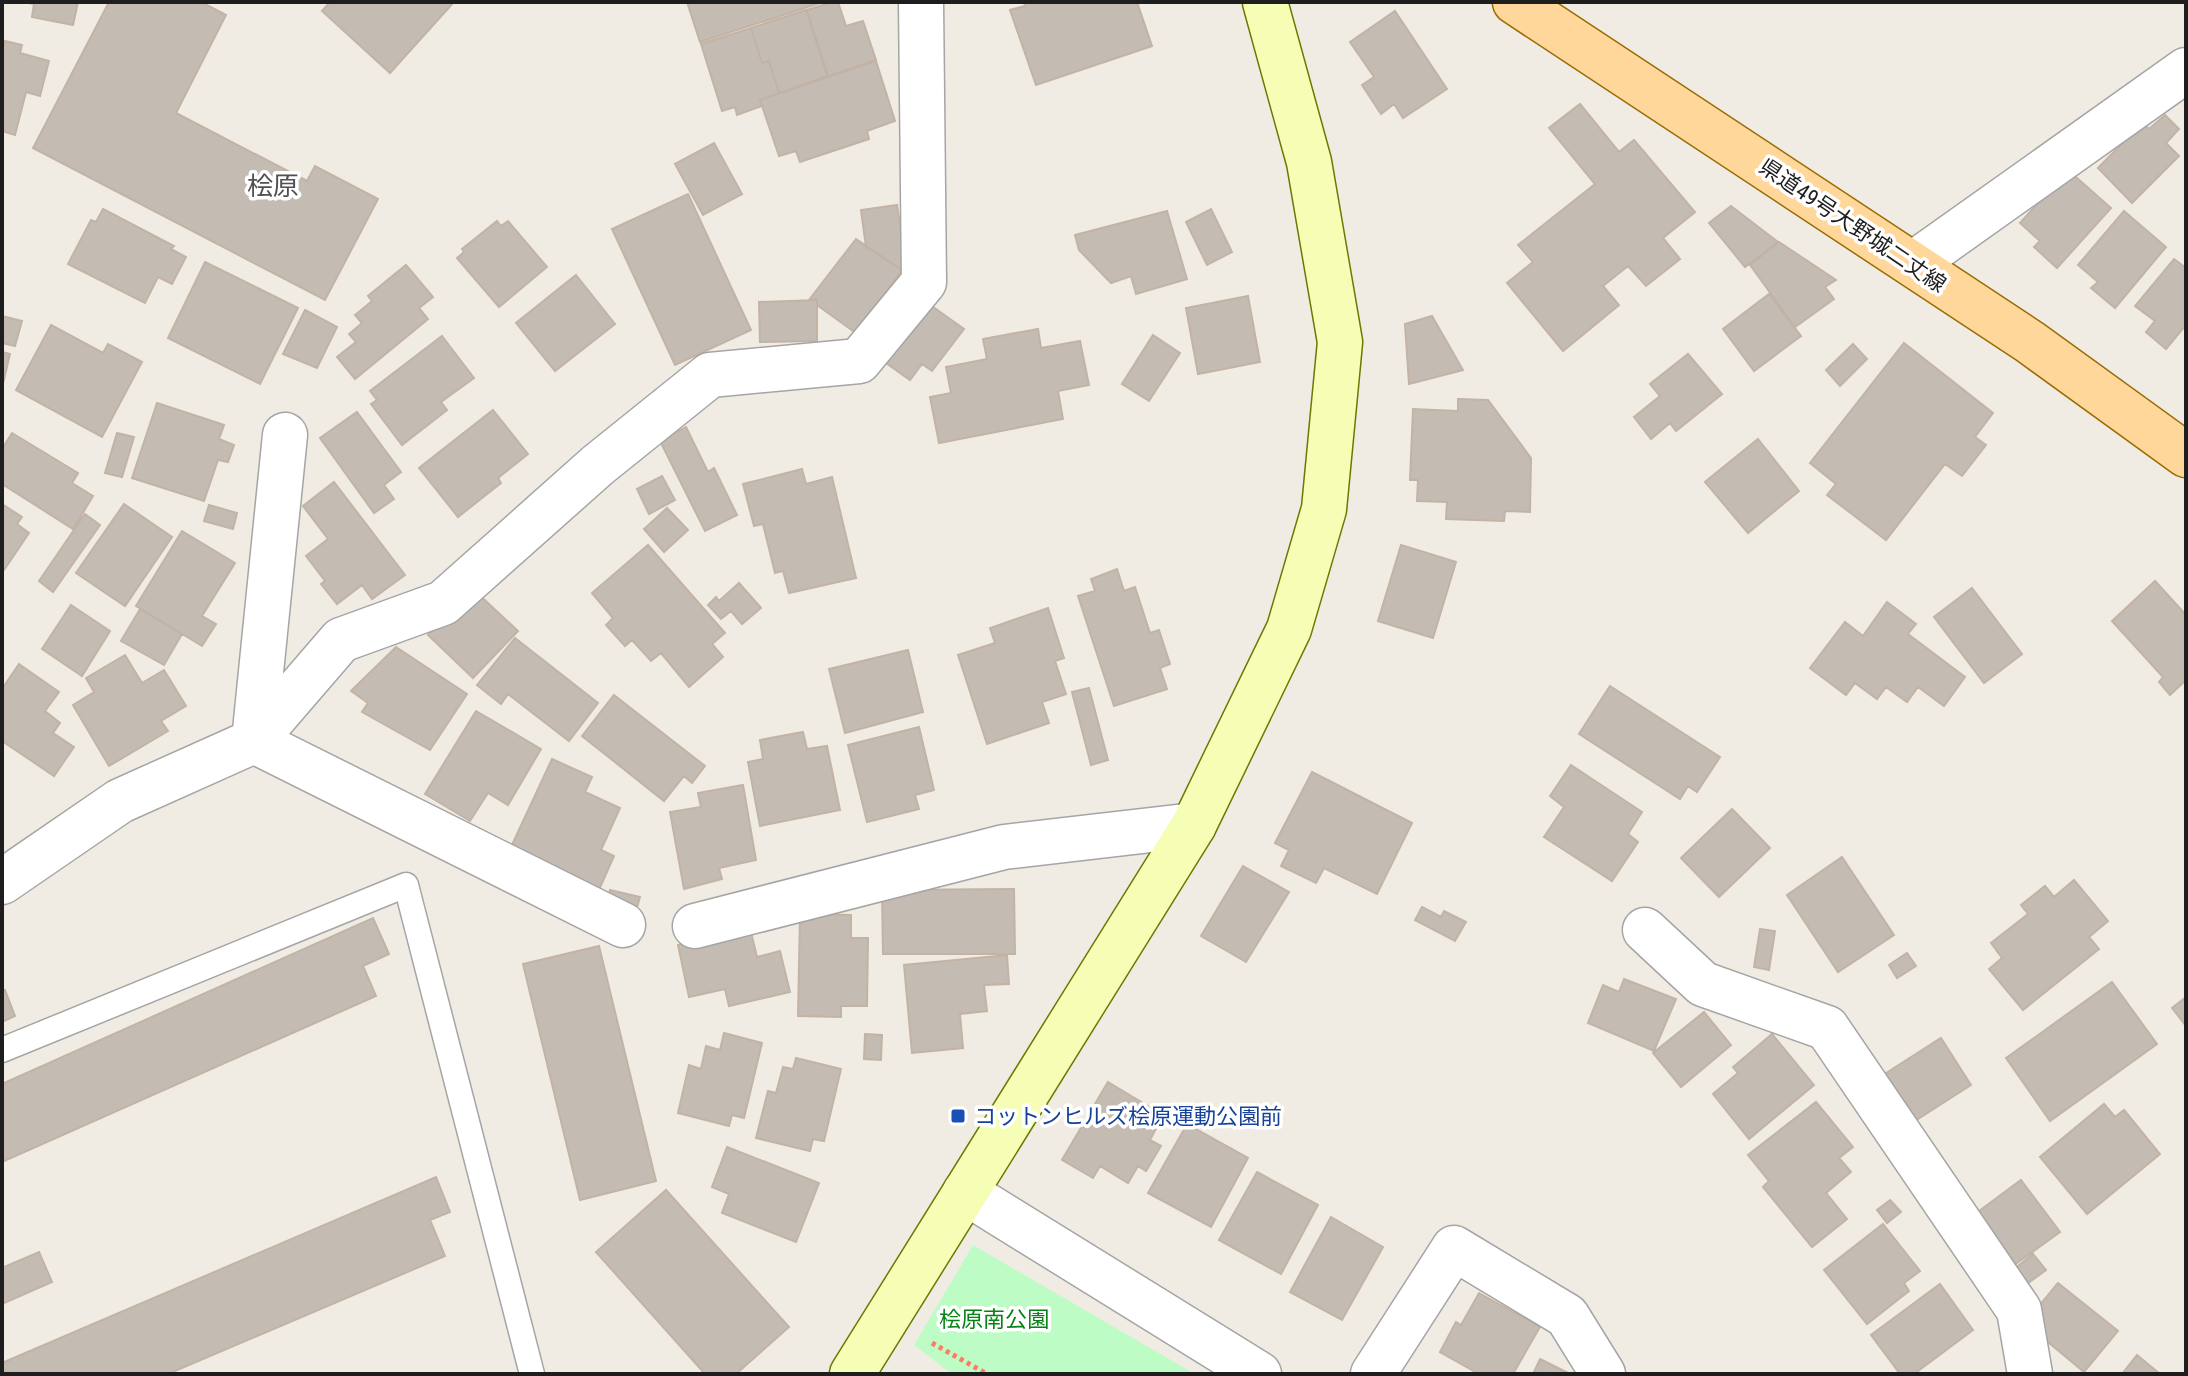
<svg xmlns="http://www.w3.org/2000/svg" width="2188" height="1376" viewBox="0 0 2188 1376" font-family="'Roboto Condensed','Noto Sans JP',sans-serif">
  <rect width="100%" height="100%" fill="#f0ece4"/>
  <!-- park -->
  <path fill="#befcc6" d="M973,1245l222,129h-243l-38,-29z"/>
  <!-- building -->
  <path fill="#c4bcb3" stroke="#c2b3a5" stroke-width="2" d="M23,2h55l-5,23 -41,-8 2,-13z
    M109,2h92l25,13 -50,98 131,68 8,-15 63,33 -53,101 -292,-152z
    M330,2h124l-64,71 -68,-62z
    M687,2h136l-123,40z
    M832,2h6l8,24 17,-5 13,39 -48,16 -21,-66z
    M1024,2h113l15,44 -116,39 -26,-75 15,-4z
    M806,10l21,66 -48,17 -10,-33 -7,3 -11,-35z
    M1395,11l52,78 -44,29 -9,-14 -13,10 -19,-29 12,-8 -24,-35z
    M751,28l11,35 7,-2 10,32 -19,7 2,6 -25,9 -2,-8 -13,4 -21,-67z
    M5,41l17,4 -2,8 29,8 -9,35 -14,-4 -11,43 -13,-4v-80z
    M876,61l19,60 -28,10 2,8 -69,23 -4,-11 -17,5 -19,-56z
    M1580,104l39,48 15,-12 61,72 -32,26 17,21 -34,27 -18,-20 -25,20 16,19 -56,46 -56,-68 26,-21 -15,-17 77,-61 -46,-56z
    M2165,115l14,14 -13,14 13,13 -47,47 -34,-35 44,-45 7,6z
    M714,143l28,51 -39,21 -28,-51z
    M2068,170l43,38 -54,60 -23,-21 6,-6 -20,-18z
    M688,194l63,136 -76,35 -63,-136z
    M897,205l8,54 -3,11 -36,-23 -5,-37z
    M1731,206l47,36 -33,25 -36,-44z
    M103,209l71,37 -3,3 15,8 -14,27 -14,-7 -13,26 -77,-39 23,-44 5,2z
    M1211,209l21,43 -25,13 -21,-43z
    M1167,211l20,68 -51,15 -5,-18 -20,7 -32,-33 -4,-15z
    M2124,211l42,36 -51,61 -24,-20 7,-6 -20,-17z
    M497,221l4,5 7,-5 39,46 -48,40 -42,-49 7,-6 -2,-3z
    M856,239l46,31 -46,63 -39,-28v-6l-8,1z
    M1779,242l57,38 -11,7 9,12 -39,28 -45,-62z
    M2174,259l12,9v57l-20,24 -20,-17 9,-11 -20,-15z
    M205,262l93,46 -38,76 -92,-46z
    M406,265l27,32 -14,11 9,11 -73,60 -18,-22 19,-15 -7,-8 13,-11 -7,-8 17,-14 -4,-5z
    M576,275l39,49 -60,47 -39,-48z
    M1769,294l32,42 -47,35 -31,-42z
    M1248,296l12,66 -62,12 -12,-66z
    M817,300v41l-57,1 -1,-40z
    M929,304l35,25 -32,42 -10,-7 -12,16 -24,-17z
    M305,310l32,17 -20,41 -34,-14z
    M2,316l20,5 -7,25 -13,-3z
    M1432,316l31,54 -54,14 -4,-60z
    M51,325l52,28 5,-9 34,18 -40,75 -86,-47z
    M1038,329l3,19 39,-7 9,44 -31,6 5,28 -124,24 -9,-46 21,-4 -5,-26 41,-8 -4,-20z
    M1153,335l27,18 -31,48 -27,-17z
    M442,336l32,42 -33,24 6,8 -45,35 -31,-41 6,-4 -7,-9z
    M1904,343l89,70 -18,24 11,8 -24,31 -17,-12 -59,76 -59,-45 9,-11 -26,-21z
    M1853,344l14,15 -27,27 -14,-16z
    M2,352l8,2 -8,34z
    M1688,354l34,40 -46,37 -6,-8 -19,16 -17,-22 26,-21 -10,-12z
    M1458,399l30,1 43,58 -1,54 -25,-1 -1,10 -58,-2 1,-17 -30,-1 1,-21h-8l3,-71 45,2z
    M157,403l67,22 -5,14 15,6 -6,17 -10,-2 -14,41 -72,-23z
    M493,410l35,44 -30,24 3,5 -43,34 -39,-49z
    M357,412l44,60 -17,13 10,14 -20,14 -54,-75z
    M686,427l22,45 6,-4 23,47 -32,16 -45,-90z
    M12,433l66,40 -6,10 21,13 -20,33 -71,-45v-35z
    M117,433l17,4 -12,40 -17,-4z
    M1758,439l41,52 -51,42 -43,-51z
    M802,469l4,15 26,-7 24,101 -67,15 -6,-22 -8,2 -12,-49 -9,2 -11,-42z
    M662,476l13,24 -26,14 -12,-25z
    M334,482l71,93 -33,24 -10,-14 -25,19 -16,-20 4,-3 -19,-25 22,-17 -25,-33z
    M2,504l20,13 -5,7 12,9 -27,40z
    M124,504l48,33 -47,69 -49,-33z
    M209,505l28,8 -4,16 -29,-8z
    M667,508l21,22 -24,22 -20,-23z
    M85,514l15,11 -47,67 -14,-11z
    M182,531l53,32 -33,53 14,8 -14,22 -66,-40z
    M648,545l77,88 -13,11 11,13 -34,30 -28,-34 -10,8 -19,-21 -7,6 -19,-21 7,-7 -21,-25z
    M1401,545l55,17 -23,76 -55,-17z
    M1117,569l7,22 11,-4 15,46 9,-3 11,34 -10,4 7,21 -53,17 -36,-110 17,-5 -4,-12z
    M2155,581l31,34v65l-16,15 -11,-13 4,-5 -51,-56z
    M739,583l22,25 -19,16 -11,-13 -10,8 -13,-14 8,-8 3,4z
    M1972,588l50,66 -38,29 -50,-66z
    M473,589l45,42 -45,47 -45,-43z
    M1887,602l29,22 -8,10 57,43 -21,29 -26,-19 -11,15 -21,-15 -9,12 -22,-16 -9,12 -36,-27 35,-46 18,14z
    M71,605l39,26 -28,45 -40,-27z
    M1048,608l16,50 -9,3 11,33 -24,8 7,21 -62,21 -29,-89 37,-12 -5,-15z
    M140,609l42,25 -18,31 -43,-24z
    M515,638l83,65 -29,38 -61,-47 -7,10 -24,-19z
    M396,647l71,47 -37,56 -68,-38 6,-9 -17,-12z
    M908,650l15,62 -78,21 -16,-64z
    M125,655l17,28 22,-13 22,36 -25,15 7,10 -59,35 -36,-61 21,-13 -8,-14z
    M19,664l40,28 -14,19 15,12 -7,10 21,14 -20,29 -52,-35v-52z
    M1610,686l110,71 -23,35 -9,-6 -8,13 -101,-65z
    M1089,688l19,72 -17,5 -19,-73z
    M614,695l91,71 -13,17 -8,-7 -20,25 -82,-65z
    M476,711l65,38 -33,56 -20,-12 -18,28 -45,-27z
    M919,727l15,63 -19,5 4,14 -52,13 -19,-77z
    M803,732l4,17 20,-3 13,64 -80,16 -12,-64 15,-3 -3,-19z
    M552,759l40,18 -7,15 35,16 -19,42 13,6 -15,34 -89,-41z
    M1571,765l71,47 -14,22 10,8 -26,39 -68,-44 20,-30 -14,-11z
    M1312,772l100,51 -35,71 -53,-26 -8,15 -35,-17 8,-16 -14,-7z
    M743,785l13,75 -37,8 3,11 -38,10 -14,-77 31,-5 -3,-14z
    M1732,809l38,39 -51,49 -38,-39z
    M1842,857l52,78 -56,37 -51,-77z
    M1243,866l46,26 -43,70 -45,-26z
    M2074,880l34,41 -19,16 10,12 -76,61 -34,-41 13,-11 -11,-15 37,-29 -7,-9 24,-19 9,11z
    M1014,889l1,65h-132l-1,-64z
    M610,890l30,7 -6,21 -29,-7z
    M1422,907l19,10 3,-6 22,11 -11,19 -40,-21z
    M800,914l51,1v23h17l-1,68h-26v11l-43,-1z
    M373,918l16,36 -26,12 13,30 -374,166v-78z
    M750,928l7,29 23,-6 10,41 -61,14 -4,-17 -36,8 -11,-52z
    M1760,929l15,2 -6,39 -15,-3z
    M599,946l57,235 -76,19 -57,-236z
    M1907,953l9,13 -19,12 -8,-13z
    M1007,955l2,29 -25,1 3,26 -27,3 3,34 -51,5 -8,-88z
    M1624,979l52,20 -22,52 -66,-28 15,-38 16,7z
    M2112,982l45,62 -107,77 -44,-63z
    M5,990l10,26 -13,6v-31z
    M2186,997v29l-14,-18z
    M1704,1012l27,33 -50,42 -28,-34z
    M724,1033l38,10 -18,75 -12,-3 -3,11 -51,-13 11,-48 12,4 5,-23 14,4z
    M865,1034l17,1 -1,25 -17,-1z
    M1772,1034l42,51 -65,54 -36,-45 25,-21 -5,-6z
    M1941,1038l30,47 -61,39 -30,-47z
    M796,1058l45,11 -17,72 -11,-2 -3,12 -54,-13 12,-47 8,2 7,-26 10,2z
    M1108,1082l55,33 -13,25 11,6 -15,25 -8,-5 -10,17 -28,-17 -7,12 -31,-18z
    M1816,1102l37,45 -14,11 12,14 -25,21 21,26 -35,28 -49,-60 6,-6 -21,-26z
    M2104,1104l11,13 9,-7 36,44 -73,60 -47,-57z
    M1187,1124l61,34 -37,69 -63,-34z
    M727,1147l92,36 -23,59 -74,-29 7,-19 -17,-7z
    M1257,1172l61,33 -37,69 -62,-34z
    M436,1177l14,35 -20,8 15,36 -277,118h-166v-11z
    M2021,1180l39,52 -54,39 -39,-51z
    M666,1190l123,137 -53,47h-31l-109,-122z
    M1890,1200l11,12 -14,11 -10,-13z
    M1331,1217l52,30 -41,73 -52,-28z
    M1883,1224l37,47 -16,12 5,8 -42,33 -43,-54z
    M39,1252l13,30 -50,22v-36z
    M2033,1254l13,16 -22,16 -12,-15z
    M2058,1283l60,48 -34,41 -59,-49z
    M1940,1284l33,46 -59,44h-14l-29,-39z
    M1479,1293l61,34 -27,47h-34l-39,-22 16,-30 5,3z
    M2137,1355l23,19h-38z
    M1540,1359l30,15h-37z"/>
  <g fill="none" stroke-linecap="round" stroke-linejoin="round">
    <defs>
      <path id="lane" d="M2,1050l404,-165 126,489"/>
      <path id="street" d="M1913,264l273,-194
        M2,882l118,-81 134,-60 31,-306
        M623,925l-369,-184 87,-101 102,-37 155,-138 112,-90 149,-14 65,-79 -3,-280
        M695,926l309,-79 190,-22
        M1645,930l58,54 124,44 192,282 11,64
        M965,1192l294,182
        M1373,1374l81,-126 113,68 36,58"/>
      <path id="secondary" d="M852,1374l342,-549 95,-196 35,-120 16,-167 -31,-180 -44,-160"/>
      <path id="primary" d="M1515,2l515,340 156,113"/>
    </defs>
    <!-- lane casing -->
    <use href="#lane" stroke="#a5a5a5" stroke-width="27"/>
    <!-- street casing -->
    <use href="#street" stroke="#a5a5a5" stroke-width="47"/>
    <!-- secondary casing -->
    <use href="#secondary" stroke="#687b00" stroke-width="47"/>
    <!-- primary casing -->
    <use href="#primary" stroke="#996c00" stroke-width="47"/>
    <!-- path -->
    <path stroke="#ff7b66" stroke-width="5" stroke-dasharray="4 4" stroke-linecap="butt" d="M932,1343l55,31"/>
    <!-- lane -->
    <use href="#lane" stroke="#fff" stroke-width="24"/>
    <!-- street -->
    <use href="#street" stroke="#fff" stroke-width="44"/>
    <!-- secondary -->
    <use href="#secondary" stroke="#f6fdb5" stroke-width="44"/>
    <!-- primary -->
    <use href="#primary" stroke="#ffd79a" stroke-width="44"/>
  </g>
  <!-- markers -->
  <rect fill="#1a4fb4" stroke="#fff" stroke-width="3" x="950" y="1108" width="16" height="16" rx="4"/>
  <g text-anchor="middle" stroke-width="7" stroke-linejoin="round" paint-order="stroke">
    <!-- street labels -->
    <g font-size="22" fill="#1e1e1e" stroke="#fff">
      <text transform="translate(1853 225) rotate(34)" y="8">県道49号大野城二丈線</text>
    </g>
    <!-- transit labels -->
    <g font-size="22" fill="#164399" stroke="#fff" text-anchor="start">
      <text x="974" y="1124">コットンヒルズ桧原運動公園前</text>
    </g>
    <!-- park labels -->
    <g font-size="22" fill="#068315" stroke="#fff">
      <text x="994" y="1327">桧原南公園</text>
    </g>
    <!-- quarter labels -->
    <g font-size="26" fill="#515151" stroke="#fff">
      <text x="273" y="195">桧原</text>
    </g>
  </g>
  <!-- border -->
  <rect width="2188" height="1376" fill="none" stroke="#1e1e1e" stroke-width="8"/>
</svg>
